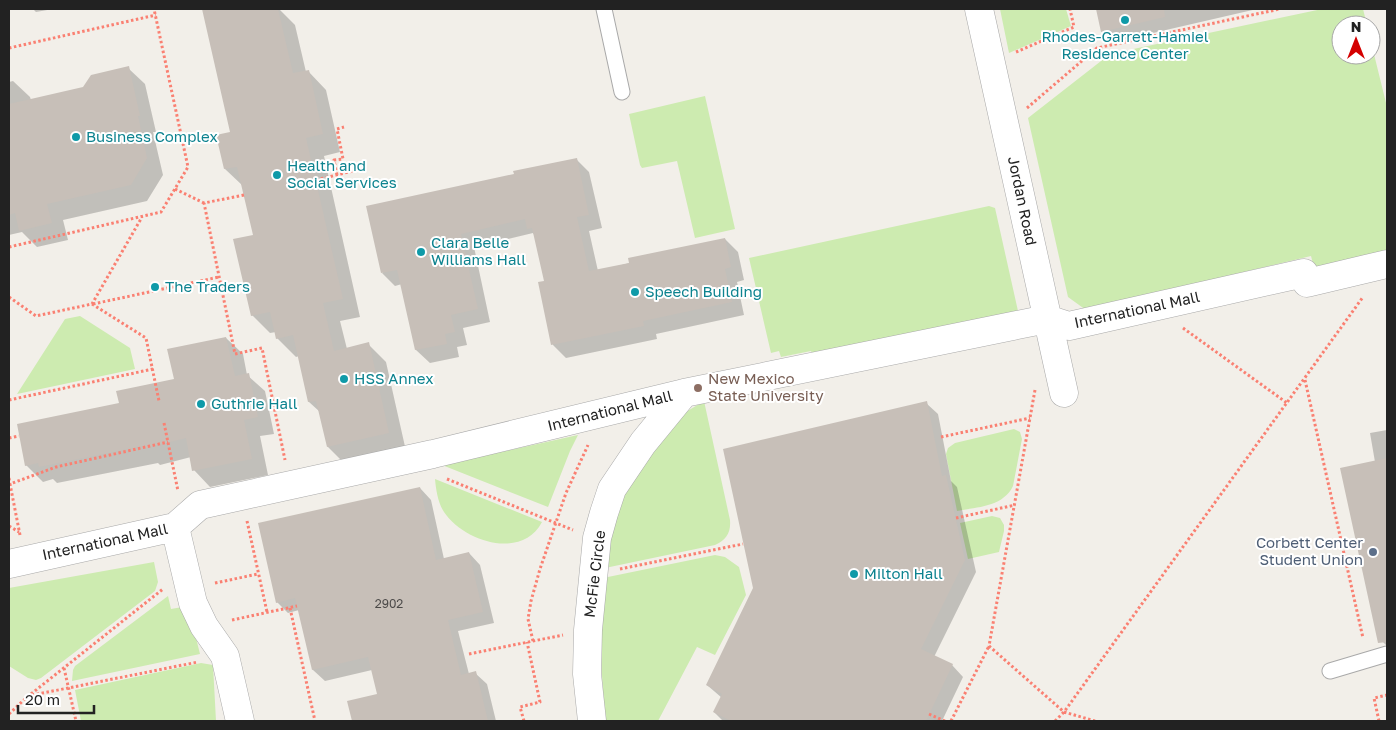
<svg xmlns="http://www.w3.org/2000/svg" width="1396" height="730" viewBox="0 0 1396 730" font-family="'Golos Text',sans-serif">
  <rect width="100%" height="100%" fill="#f2efe9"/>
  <!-- grass -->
  <path fill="#cdebb0" d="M1000,9h66l5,17 -62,27z
    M1322,9h41l4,16h-26v30h30v-13l16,65v147l-72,17 -4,-15 -225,54 -18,-13 -40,-179 82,-64z
    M705,96l30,133 -40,9 -18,-77 -35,7 -2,-3 -11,-51z
    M989,206l6,2 23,103 -205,45 -2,-5 -30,6 -2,-6 -8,2 -22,-95z
    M80,316l50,32 5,21 -118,25 48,-75z
    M704,401l26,119c1,13 -4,20 -15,25l-110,23 9,-52 17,-36 50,-65z
    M1014,429l6,3 2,7 -9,47c-10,21 -36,21 -56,25l-11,-57 2,-6 7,-5z
    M578,435l-8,16 -22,56 -106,-42z
    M435,479l107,43c-20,38 -78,20 -98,-10 -6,-9 -8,-22 -9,-33z
    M992,516l8,2 4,7v6l-5,21 -31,7 -8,-36z
    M715,555l10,2 14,10 7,28 -31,60 -18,-8 -39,74h-53l-4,-60 2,-83z
    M154,562l4,20 -3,9 -114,87 -5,2 -8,-2 -19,-12v-78z
    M168,596l3,13 17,-3 12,48 -128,27 1,-11 2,-4z
    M201,663l12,2 3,56h-135l-6,-31z"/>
  <!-- shadow -->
  <path fill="#0003" d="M33,9h20l-17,3z
    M203,9h76l16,16 11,47 2,-1 18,19 14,62 -16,4 36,161 -20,4 7,28 21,-5 18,18 20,89 -60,14 -18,-18 -8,-35 -11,-10 -10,-46 -3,1 -19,-19 -1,-6 -6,1 -18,-18 2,-79 -11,-50 -18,-17 6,-36z
    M1097,9h160l-143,33 -11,-11z
    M128,68l17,16 11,48h-3l10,43 -16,26 -84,19 5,20 -31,7 -15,-15 -13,3v-153l4,-1 17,16 1,3 53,-11z
    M576,159l13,13 13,56 -13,3 9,40 127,-32 13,13 6,28 -7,2 7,33 -88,19 1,5 -91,19 -13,-13 -14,-62 7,-1 -11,-46 -2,-3 -59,14 16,75 -27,6 4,17 -10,2 2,10 -29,6 -14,-13 -14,-66 -7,2 -13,-13 133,-98z
    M226,338l17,16 4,21 18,16 9,43 -14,2 8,39 -58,12 -16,-17 -3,-13 -31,8 -2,-2 -101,20 -4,-4 -10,3 -17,-17 94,-61 55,-24z
    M926,403l12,11 13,67 6,6 19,85 -42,85 18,8 11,12 -21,44h-219l-9,-9 8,-14 -15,-13z
    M1387,430v216l-9,-9 -3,-175 -5,-29z
    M420,488l11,12 13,59 25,-6 11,12 14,58 -36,8 11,43 6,-1 12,11 9,37h-143l-4,-19 30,-7 -7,-25 -47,11 -12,-11 -14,-60 -11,3 -11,-11z"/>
  <!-- building -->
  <path fill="#c7bfb8" d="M202,9h76l15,64 16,-3 14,64 -17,4 37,161 -20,4 11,48 35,-9 20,91 -62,14 -11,-46 -8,1 -15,-67 -17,4 -6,-27 -19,4 -18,-77 20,-4 -16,-68 -13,2 -8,-34 14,-3z
    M1096,9h68l1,8 -64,15z
    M129,66l11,50h-2l9,42 -16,27 -84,19 5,19 -33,8 -4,-18 -6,2v-111l74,-17 8,-12z
    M577,158l12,57 -12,2 12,54 40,-8 -1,-5 97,-20 6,29 -6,2 7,33 -89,19 1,5 -93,19 -13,-63 6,-1 -12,-53 -5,1 -2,-10 -64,15 17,75 -27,6 4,17 -10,2 2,10 -32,6 -18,-80 -16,3 -15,-67 148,-32 -1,-3z
    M226,337l9,39 14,-3 9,44 -14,3 8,39 -60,12 -6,-33 -43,11 -1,-3 -103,21 -1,-4 -13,3 -8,-42 102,-21 -3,-12 58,-12 -7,-30z
    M927,401l15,75 4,-1 19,85 -44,89 32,15 -27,57h-195l-18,-9 9,-18 -16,-9 47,-97 -30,-139z
    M1387,458v184l-9,1 -38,-175z
    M420,487l16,73 33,-8 14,60 -35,8 13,55 15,-4 12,50h-136l-5,-20 30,-7 -9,-37 -56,13 -17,-72 -19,5 -18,-80z"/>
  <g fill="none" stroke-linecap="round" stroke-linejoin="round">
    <defs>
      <path id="lane" d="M604,9l18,83
        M1330,671l57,-17"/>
      <path id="street" d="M979,9l85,384
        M175,527l18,76 11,23 21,30 15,65
        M9,564l166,-37 25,-22 233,-51 251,-61 363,-74 22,7 235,-53 3,10 80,-19
        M592,721l-5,-47 1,-44 9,-92 7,-25 8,-24 31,-46 41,-50"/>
    </defs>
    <!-- lane casing -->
    <use href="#lane" stroke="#a9a9a9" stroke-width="17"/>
    <!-- street casing -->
    <use href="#street" stroke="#a9a9a9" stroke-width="29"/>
    <!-- path -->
    <path stroke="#fa8072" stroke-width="3" stroke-dasharray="2.5 2.5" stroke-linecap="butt" d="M9,48l147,-33
      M1016,52l58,-25 -4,-18
      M1027,108l70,-60 183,-39
      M337,175l-3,-15 9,-1 -6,-30 7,-2
      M316,180l37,-9
      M175,189l29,14
      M244,195l-40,8 31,151 27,-6 23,112
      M9,247l152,-35 27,-45 -34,-158
      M9,297l27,19 56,-12 50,-87
      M92,304l54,34 13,63
      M93,304l126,-27
      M1183,328l104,75
      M1305,380l58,258
      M1035,390l-46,256 75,66 31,9
      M9,400l144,-31
      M164,423l14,68
      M941,437l89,-19
      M9,438l10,-2
      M9,478l1,6
      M447,479l126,51
      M956,518l59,-13
      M247,521l20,91
      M9,526l10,6
      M20,535l-10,-51 46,-17 112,-25
      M620,569l123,-25
      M215,583l43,-9
      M290,608l25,113
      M232,620l65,-14
      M533,641l-5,-22 3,-18 9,-32 26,-76 22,-48
      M469,654l94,-19
      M64,668l12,53
      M31,694l132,-105
      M9,714l19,-18 170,-34
      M929,714l16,7
      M524,721l-4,-14 20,-5 -13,-60
      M951,721l38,-75
      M1055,721l9,-9 299,-415
      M1379,721l-5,-23 13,-3"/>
    <!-- lane -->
    <use href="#lane" stroke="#fff" stroke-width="15"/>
    <!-- street -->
    <use href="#street" stroke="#fff" stroke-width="28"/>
  </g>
  <!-- markers -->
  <g fill="#0f9aa8" stroke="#fff" stroke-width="2">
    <circle cx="1125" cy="20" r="5"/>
    <circle cx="76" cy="137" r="5"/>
    <circle cx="277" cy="175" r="5"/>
    <circle cx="421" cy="252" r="5"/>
    <circle cx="155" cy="287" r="5"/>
    <circle cx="635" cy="292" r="5"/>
    <circle cx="344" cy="379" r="5"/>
    <circle cx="201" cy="404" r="5"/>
    <circle cx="854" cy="574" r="5"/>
  </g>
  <circle fill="#8d6e63" stroke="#fff" stroke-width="2" cx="698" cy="388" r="5"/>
  <circle fill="#5c6f8a" stroke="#fff" stroke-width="2" cx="1373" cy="552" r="5"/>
  <g text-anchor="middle" stroke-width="4" stroke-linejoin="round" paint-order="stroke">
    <!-- number labels -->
    <g font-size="12" fill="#4b4948">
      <text x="389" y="608">2902</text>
    </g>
    <!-- culture labels -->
    <g font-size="15" fill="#0d838f" stroke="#fff" text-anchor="start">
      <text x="1125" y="42" text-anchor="middle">Rhodes-Garrett-Hamiel<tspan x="1125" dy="17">Residence Center</tspan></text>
      <text x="86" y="142">Business Complex</text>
      <text x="287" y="171">Health and<tspan x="287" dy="17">Social Services</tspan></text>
      <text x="431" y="248">Clara Belle<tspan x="431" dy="17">Williams Hall</tspan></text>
      <text x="165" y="292">The Traders</text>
      <text x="645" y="297">Speech Building</text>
      <text x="354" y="384">HSS Annex</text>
      <text x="211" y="409">Guthrie Hall</text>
      <text x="864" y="579">Milton Hall</text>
    </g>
    <!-- street labels -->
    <g font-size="15" fill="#222" stroke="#fff">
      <text transform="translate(1022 201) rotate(78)" y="5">Jordan Road</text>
      <text transform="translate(1137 310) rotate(-12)" y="5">International Mall</text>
      <text transform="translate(610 411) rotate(-14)" y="5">International Mall</text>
      <text transform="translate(105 542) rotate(-12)" y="5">International Mall</text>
      <text transform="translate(595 574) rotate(-83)" y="5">McFie Circle</text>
    </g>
    <!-- education labels -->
    <g font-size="15" fill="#785e54" stroke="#fff" text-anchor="start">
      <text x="708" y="384">New Mexico<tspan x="708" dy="17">State University</tspan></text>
    </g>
    <!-- service labels -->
    <g font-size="15" fill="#4e5e75" stroke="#fff" text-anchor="end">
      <text x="1363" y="548">Corbett Center<tspan x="1363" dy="17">Student Union</tspan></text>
    </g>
  </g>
  <!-- border -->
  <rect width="1396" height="730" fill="none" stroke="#222222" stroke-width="20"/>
  <!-- north arrow -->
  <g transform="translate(1356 40)"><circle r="24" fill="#ffffff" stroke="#a7a7a7"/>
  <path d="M0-4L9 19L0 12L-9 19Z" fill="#d40000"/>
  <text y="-8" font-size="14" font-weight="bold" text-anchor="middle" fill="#222222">N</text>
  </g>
  <!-- scale -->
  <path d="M18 705v8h76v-8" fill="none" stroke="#222222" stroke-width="2.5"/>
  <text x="25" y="705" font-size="15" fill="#222222" stroke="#ffffff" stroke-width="4" paint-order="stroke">20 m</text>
</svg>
